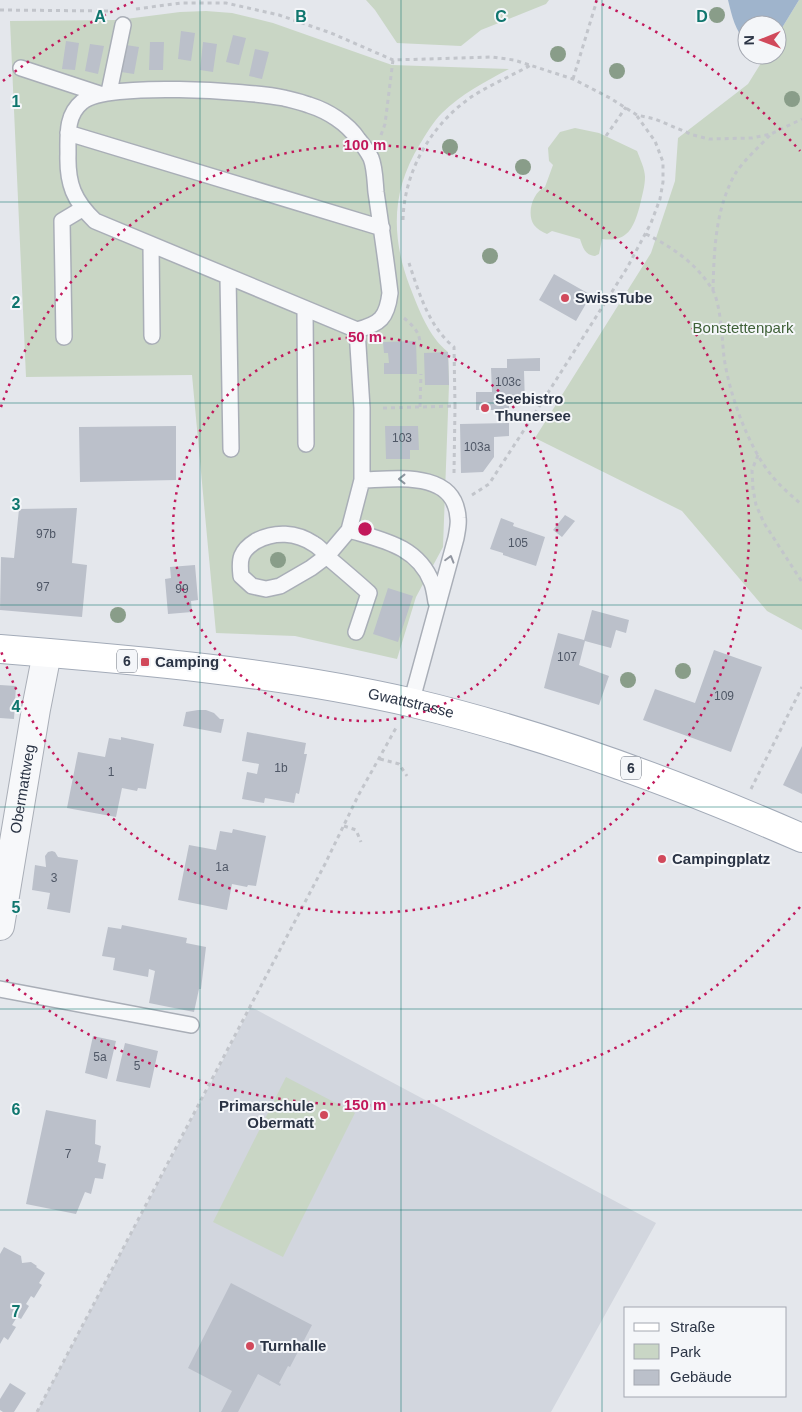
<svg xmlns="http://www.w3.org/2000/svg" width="802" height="1412" viewBox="0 0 802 1412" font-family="Arial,sans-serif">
  <rect width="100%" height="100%" fill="#e4e7ec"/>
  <!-- built -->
  <path fill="#d2d6de" d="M251,1007l405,216 -105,189h-514z"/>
  <!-- green -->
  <path fill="#c9d6c5" d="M366,0h183l-3,4 -65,26 -20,16 -64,-3 -22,-33z
    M799,0h3v630l-35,-19 -85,-100 -147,-73 116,-185 24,-72 3,-43 70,-54 18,-29h11v-19z
    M206,11l26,2 41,10 119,42 117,4c-23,12 -49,26 -67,44 -9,9 -16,21 -22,31 -29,47 -29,93 -10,143 9,23 19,50 38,65l1,33 -6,162 -27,50 -19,62 -102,-23 -79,-3 -24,-258 -166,2 -16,-356 108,-1 62,-8z
    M575,128l24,5 38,18c3,8 8,18 8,26 0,9 -3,19 -5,28 -6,22 -12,38 -38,34l-3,15 -4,2c-10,-1 -12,-8 -15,-17l-28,-8 -5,3c-5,-2 -10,-5 -13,-9 -8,-12 -1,-33 11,-38l8,-22 -4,-4 -1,-13 12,-16z
    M286,1077l69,36 -72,144 -70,-35z"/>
  <!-- water -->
  <path fill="#9fb4cc" d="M728,0h71l-22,36v-11h-30v18c-12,-12 -15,-27 -19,-43z"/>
  <!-- building -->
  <path fill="#bbc0ca" d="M181,31l14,2 -4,28 -13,-2z
    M233,35l13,3 -7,27 -13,-3z
    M66,41l13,2 -4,27 -13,-1z
    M150,42h14l-1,28h-14z
    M203,42l14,2 -4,28 -13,-2z
    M90,44l14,2 -6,28 -13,-3z
    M126,45l13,2 -5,27 -13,-2z
    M255,49l14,3 -7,27 -13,-3z
    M554,274l37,21 -15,26 -37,-21z
    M416,341l1,33h-33v-11h5l-1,-10h-4l-1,-11z
    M448,352l1,33h-24l-1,-32z
    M540,358v13h-16l1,33h-16v6h-33v-18h16l-1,-24h16v-9z
    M509,423v13l-15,1v20l-11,15 -22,1 -1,-49z
    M176,426v54l-96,2 -1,-55z
    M385,426h33l1,24h-9v9h-24z
    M77,508l-5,55 15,2 -5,52 -82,-7 1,-53 13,1 5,-49z
    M565,515l10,6 -13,16 -9,-7z
    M501,518l13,5 -1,3 32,11 -9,29 -33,-11v-2l-13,-4z
    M195,565l3,35 -7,1 1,11 -24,2 -3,-35 6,-1 -1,-11z
    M388,588l25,8 -15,46 -25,-8z
    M592,610l37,10 -3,13 -10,-3 -5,18 -26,-7 -6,24 30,11 -10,29 -55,-17 14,-55 26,7z
    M714,650l48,17 -31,85 -88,-32 12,-31 40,14z
    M0,685l16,1 -2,33 -14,-1z
    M198,710h8l8,3 6,6h4l-3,14 -38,-7 3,-14z
    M247,732l59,11 -2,11h3l-8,40 -3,-1 -2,10 -29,-5 -1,5 -22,-4 5,-27 10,2 2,-10 -17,-3z
    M121,737l33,7 -8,45 -8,-1 -1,3 -15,-3 -6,29 -49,-9 11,-56 27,5 4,-19 12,2z
    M802,746v48l-19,-9z
    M233,829l33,7 -10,50 -8,-1 -1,2 -15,-3 -5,26 -49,-10 11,-55 27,5 4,-19 12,2z
    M52,851l3,1 3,5 20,3 -8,53 -23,-4 3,-16 -18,-3 3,-25 11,2 -1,-11 3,-4z
    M122,925l65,13 -1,5 20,4 -5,42h-2l-5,23 -45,-9 6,-32 -6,-2 -1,8 -35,-7 2,-12 -13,-2 6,-29 13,2z
    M93,1036l23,5 -9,38 -22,-6z
    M125,1043l33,8 -8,37 -34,-7z
    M46,1110l50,10 -1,24 6,2 -3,16 8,2 -3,15 -8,-1 -4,16 -6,-2 -9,22 -50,-10z
    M4,1247l17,9 1,7 9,-1 6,4 -1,1 9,6 -6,10 3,2 -8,13 -3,-2 -5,8 3,2 -8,13 -4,-2 -5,8 4,2 -8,13 -4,-3 -4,7v-90z
    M231,1283l81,42 -22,42 -2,-1 -9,17 2,1 -1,2 -22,-12 -20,38h-17l11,-21 -44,-23z
    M10,1383l16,10 -12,19h-11l-3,-2v-11z"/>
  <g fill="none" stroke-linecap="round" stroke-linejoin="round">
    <defs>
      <path id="service" d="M21,68l79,26
        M109,92l14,-67
        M68,133l314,95
        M151,245l1,91
        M228,277l3,172
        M305,309l1,135
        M64,337l-2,-116 20,-12
        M362,480c34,-1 93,-10 96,38 1,6 -1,14 -2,20l-45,165
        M349,530c33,10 69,16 83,53 2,5 3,13 4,19
        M356,632l13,-39c-12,-11 -25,-22 -38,-33 -5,-5 -10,-12 -17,-16 -18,-12 -39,-13 -58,-3 -16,10 -17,18 -15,35l11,10 14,3 14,-3 31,-18 16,-12 22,-26 13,-50v-72l-5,-78c23,-6 30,-12 33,-37 -4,-34 -9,-67 -14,-101 -1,-10 -1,-24 -5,-34 -3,-6 -8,-13 -13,-19 -11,-16 -30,-28 -49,-34 -8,-3 -17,-5 -25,-7 -34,-7 -178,-17 -202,4 -16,13 -14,33 -14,52 -1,30 6,47 27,67l262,109
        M0,989l191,36"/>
      <g id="minor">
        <path id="s1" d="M0,926l36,-217 11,-56"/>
      </g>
      <g id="primary">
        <path id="s2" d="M0,649c138,11 278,23 413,54 135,32 263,80 389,135"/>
      </g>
    </defs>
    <!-- service casing -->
    <use href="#service" stroke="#a9aeb7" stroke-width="18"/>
    <!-- minor casing -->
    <use href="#minor" stroke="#a9aeb7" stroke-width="30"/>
    <!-- primary casing -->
    <use href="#primary" stroke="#a3abb8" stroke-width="30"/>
    <!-- path -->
    <path stroke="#c2c5cb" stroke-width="3" stroke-dasharray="4 4" stroke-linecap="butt" d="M136,9l45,-6h45l53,12 52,18 62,27 99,-3 22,3 59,19 37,19 27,17 18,4 38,16 16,4 43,-1 19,-4 31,-15
      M0,10l108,1
      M573,79l24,-79
      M381,135l4,-11 8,-64
      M606,136l20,-29
      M403,220c1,-50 30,-99 73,-126 18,-11 37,-19 55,-29
      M646,234c26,13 51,30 66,55 9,14 10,51 12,68 5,36 24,90 48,119 9,11 20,20 30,29
      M713,291c1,-40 2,-81 22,-117 8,-13 25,-28 36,-40
      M404,318c14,12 16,16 17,34
      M420,407l1,-33
      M383,408l72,-2 -1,-59c-25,-20 -35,-54 -45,-84
      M758,455l-6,15 1,19 3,16 8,18 38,59
      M454,473l1,-67
      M472,495l17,-11 48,-74 90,-142 24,-45 9,-24 3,-17v-20l-8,-21 -18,-25
      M380,759l19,5 8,12
      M751,789l51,-102
      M344,826l12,4 5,12
      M37,1412l288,-548 33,-68 39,-70"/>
    <!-- service -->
    <use href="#service" stroke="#f7f8fa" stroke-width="15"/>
    <!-- minor -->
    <use href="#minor" stroke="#f7f8fa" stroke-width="28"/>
    <!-- primary -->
    <use href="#primary" stroke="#fff" stroke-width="28"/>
  </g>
  <!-- trees -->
  <g fill="#899d89">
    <circle cx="717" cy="15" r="8"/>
    <circle cx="558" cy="54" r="8"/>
    <circle cx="617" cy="71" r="8"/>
    <circle cx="792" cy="99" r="8"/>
    <circle cx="450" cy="147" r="8"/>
    <circle cx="523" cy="167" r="8"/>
    <circle cx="490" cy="256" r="8"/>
    <circle cx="278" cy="560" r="8"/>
    <circle cx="118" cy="615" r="8"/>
    <circle cx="683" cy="671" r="8"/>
    <circle cx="628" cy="680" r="8"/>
  </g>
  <!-- one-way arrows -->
  <defs><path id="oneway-chevron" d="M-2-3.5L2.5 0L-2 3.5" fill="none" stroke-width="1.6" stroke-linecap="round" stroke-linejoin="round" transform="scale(1.25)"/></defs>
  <g stroke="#9196a0">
    <use href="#oneway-chevron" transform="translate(402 479) rotate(180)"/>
    <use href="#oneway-chevron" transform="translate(450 559) rotate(-74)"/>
  </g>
  <!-- grid -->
  <path fill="none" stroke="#0f766e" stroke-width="1" stroke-opacity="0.55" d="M200,0v1412M401,0v1412M602,0v1412M0,202h802M0,403h802M0,605h802M0,807h802M0,1009h802M0,1210h802"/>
  <!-- distance rings -->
  <g fill="none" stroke="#c2185b" stroke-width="2.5" stroke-dasharray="2.5 5">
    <circle cx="365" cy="529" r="192"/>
    <path d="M1 407A384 384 0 1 1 1 651"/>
    <path d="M800 907A576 576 0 0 1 3 977M3 81A576 576 0 0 1 135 1M595 1A576 576 0 0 1 800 151"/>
  </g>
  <!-- markers -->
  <g fill="#d1495b" stroke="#f4f6f9" stroke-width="2">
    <circle cx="565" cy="298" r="5"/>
    <circle cx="485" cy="408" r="5"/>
    <rect x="140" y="657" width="10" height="10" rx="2.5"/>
    <circle cx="662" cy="859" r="5"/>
    <circle cx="324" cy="1115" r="5"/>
    <circle cx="250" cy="1346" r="5"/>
  </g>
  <g text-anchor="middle" stroke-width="4" stroke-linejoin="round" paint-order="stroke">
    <!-- number labels -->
    <g font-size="12" fill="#4f5766">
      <text x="508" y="386">103c</text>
      <text x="402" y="442">103</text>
      <text x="477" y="451">103a</text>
      <text x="46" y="538">97b</text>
      <text x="518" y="547">105</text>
      <text x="43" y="591">97</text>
      <text x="182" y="593">99</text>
      <text x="567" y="661">107</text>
      <text x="724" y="700">109</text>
      <text x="281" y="772">1b</text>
      <text x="111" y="776">1</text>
      <text x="222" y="871">1a</text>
      <text x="54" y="882">3</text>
      <text x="100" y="1061">5a</text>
      <text x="137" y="1070">5</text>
      <text x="68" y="1158">7</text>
    </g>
    <!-- shield labels -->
    <g fill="#f4f6f9" stroke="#676e7b" stroke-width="1">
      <rect x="117" y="649.5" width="20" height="23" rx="4"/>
      <rect x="621" y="756.5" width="20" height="23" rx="4"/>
    </g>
    <g font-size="14" font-weight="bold" fill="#2b3445">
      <text x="127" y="666">6</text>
      <text x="631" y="773">6</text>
    </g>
    <!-- poi labels -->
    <g font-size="15" font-weight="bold" fill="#2b3445" stroke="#f4f6f9" text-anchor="start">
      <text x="575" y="303">SwissTube</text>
      <text x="495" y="404">Seebistro<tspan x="495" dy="17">Thunersee</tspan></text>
      <text x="155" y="667">Camping</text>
      <text x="672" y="864">Campingplatz</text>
      <text x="314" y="1111" text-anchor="end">Primarschule<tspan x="314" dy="17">Obermatt</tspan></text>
      <text x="260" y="1351">Turnhalle</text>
    </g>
    <!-- park labels -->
    <g font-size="15" fill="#3f6138" stroke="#f4f6f9">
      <text x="743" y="333">Bonstettenpark</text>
    </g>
    <!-- street labels -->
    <g font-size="15" fill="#2b3445" stroke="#f4f6f9">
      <text dy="5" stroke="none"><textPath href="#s2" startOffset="415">Gwattstrasse</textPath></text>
      <text dy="5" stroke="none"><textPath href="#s1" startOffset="139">Obermattweg</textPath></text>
    </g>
  </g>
  <g font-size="16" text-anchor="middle" font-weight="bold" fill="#0f766e" stroke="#f4f6f9" stroke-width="4" stroke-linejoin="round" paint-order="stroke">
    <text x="100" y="22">A</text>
    <text x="301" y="22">B</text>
    <text x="501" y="22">C</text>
    <text x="702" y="22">D</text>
    <text x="16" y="107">1</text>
    <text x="16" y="308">2</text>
    <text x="16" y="510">3</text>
    <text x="16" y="712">4</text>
    <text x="16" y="913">5</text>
    <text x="16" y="1115">6</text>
    <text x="16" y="1317">7</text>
  </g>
  <circle cx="365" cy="529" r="8" fill="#c2185b" stroke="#f4f6f9" stroke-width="2.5"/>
  <g font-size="15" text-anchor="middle" font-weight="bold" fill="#c2185b" stroke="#f4f6f9" stroke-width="4" stroke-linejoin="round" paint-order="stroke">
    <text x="365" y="150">100 m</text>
    <text x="365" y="342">50 m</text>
    <text x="365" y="1110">150 m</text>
  </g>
  <!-- legend -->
  <rect x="624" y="1307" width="162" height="90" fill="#f4f6f9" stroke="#a4a8b1"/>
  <rect x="634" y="1323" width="25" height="8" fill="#ffffff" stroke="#a4a8b1"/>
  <text x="670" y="1332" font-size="15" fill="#2b3445">Straße</text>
  <rect x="634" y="1344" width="25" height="15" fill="#c9d6c5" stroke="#a4a8b1"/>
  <text x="670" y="1357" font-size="15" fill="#2b3445">Park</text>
  <rect x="634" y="1370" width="25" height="15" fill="#bbc0ca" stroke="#a4a8b1"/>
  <text x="670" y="1382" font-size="15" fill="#2b3445">Gebäude</text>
  <!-- north arrow -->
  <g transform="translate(762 40) rotate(269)"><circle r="24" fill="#f4f6f9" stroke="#a4a8b1"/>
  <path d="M0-4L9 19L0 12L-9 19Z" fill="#d1495b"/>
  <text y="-8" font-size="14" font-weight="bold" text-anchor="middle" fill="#2b3445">N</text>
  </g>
</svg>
